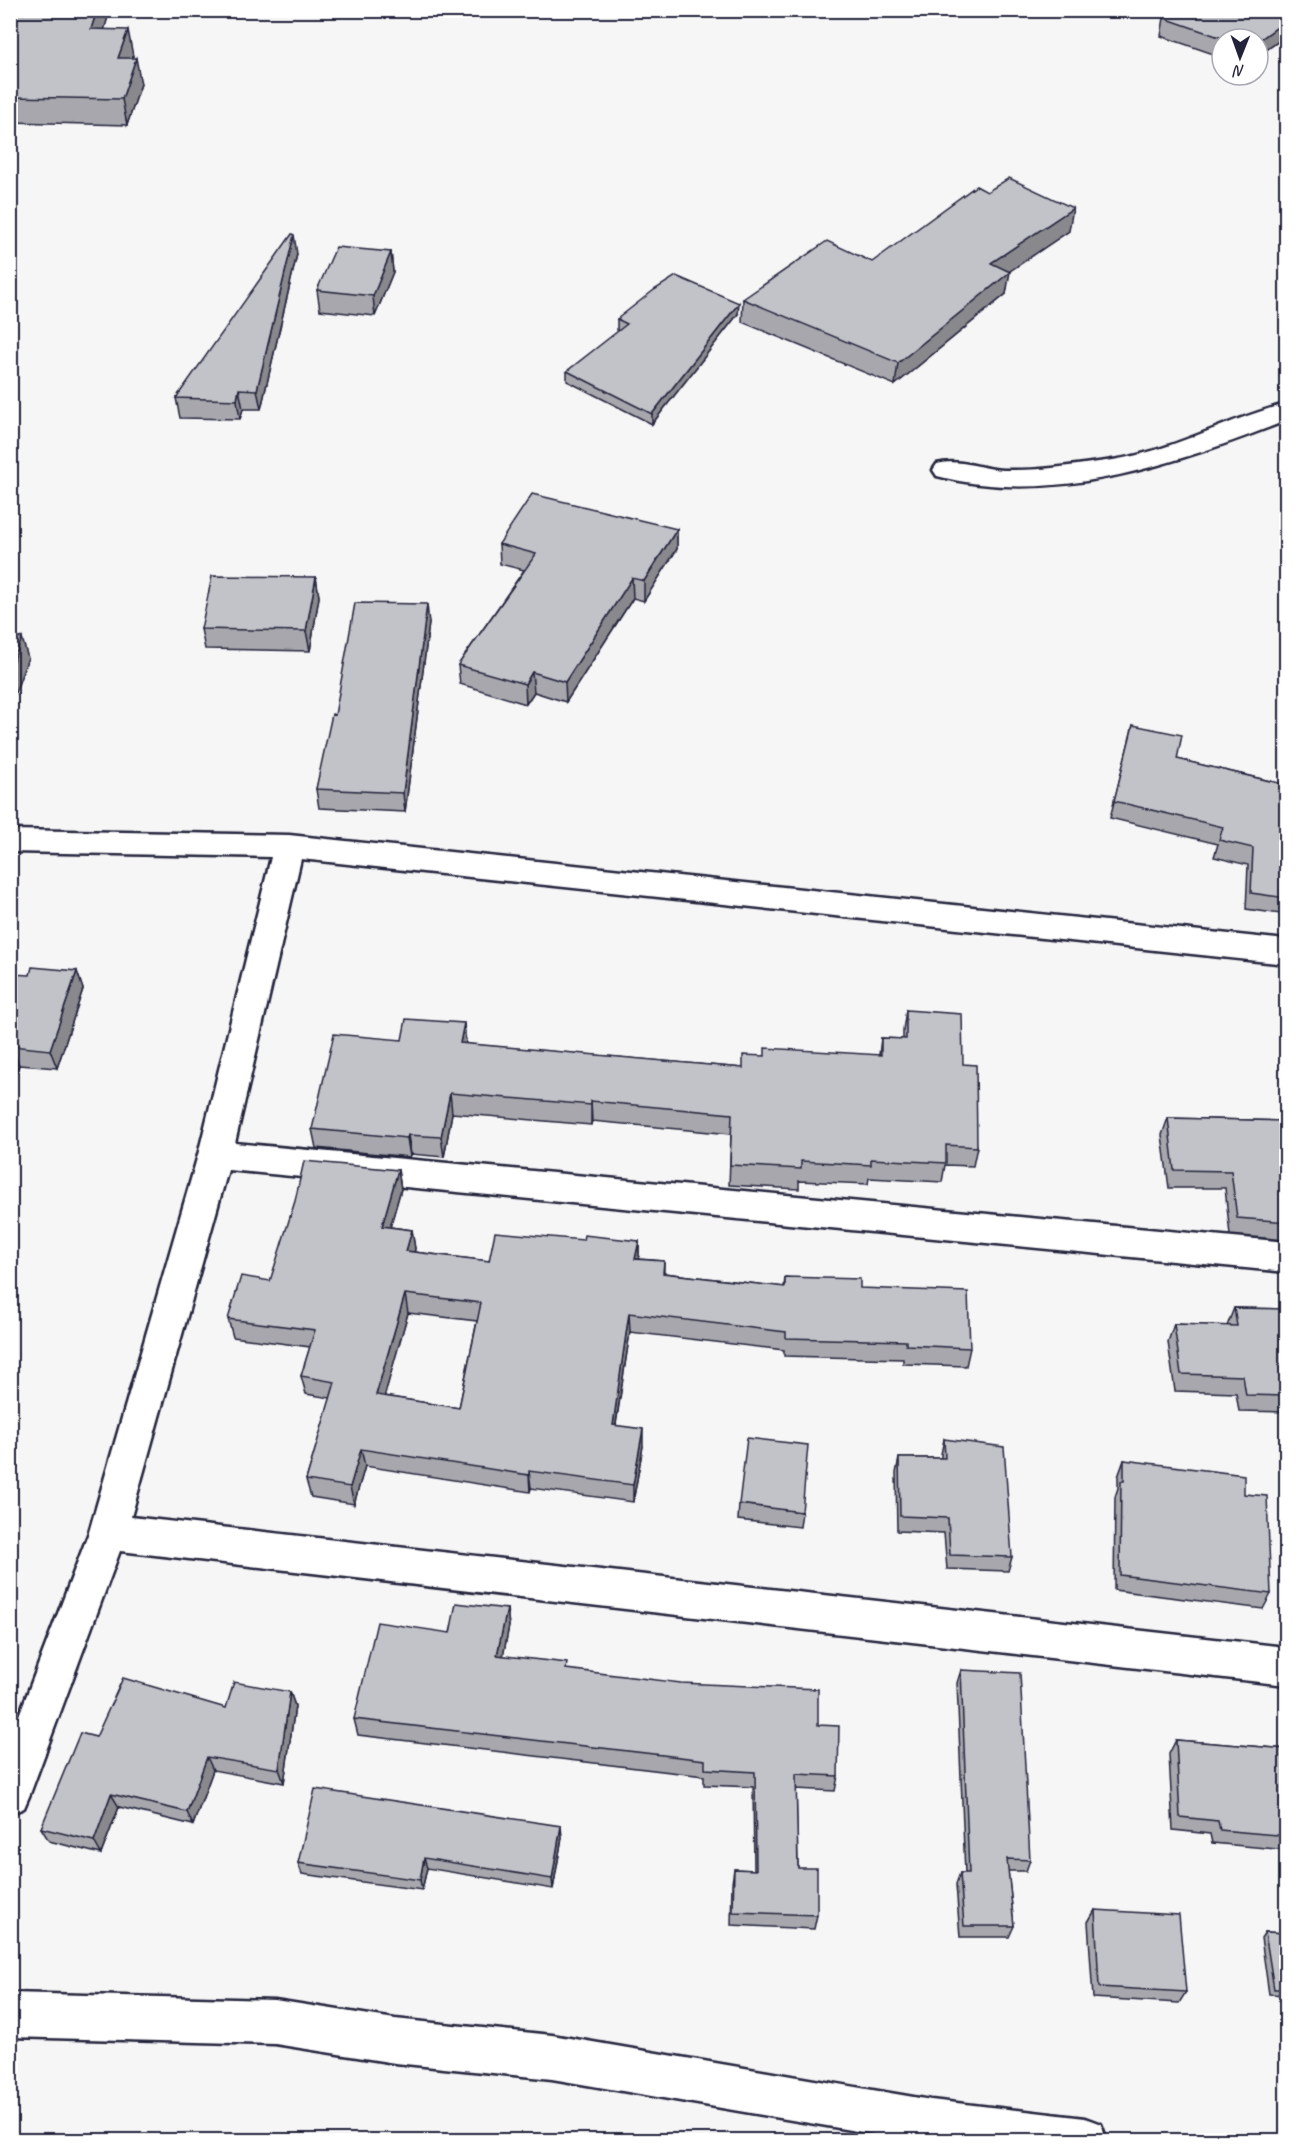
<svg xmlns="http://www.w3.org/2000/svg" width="1297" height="2151" viewBox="0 0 1297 2151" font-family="Caveat,sans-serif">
  <rect width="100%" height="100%" fill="#f6f6f7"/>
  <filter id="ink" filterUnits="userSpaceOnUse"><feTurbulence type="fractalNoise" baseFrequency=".0167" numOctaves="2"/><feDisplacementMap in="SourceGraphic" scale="12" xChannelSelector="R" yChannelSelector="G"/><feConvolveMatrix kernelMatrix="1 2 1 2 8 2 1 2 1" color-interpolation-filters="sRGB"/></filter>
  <g filter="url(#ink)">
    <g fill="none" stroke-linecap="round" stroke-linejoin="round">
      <defs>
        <path id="street" d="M1286,404v17c-110,42 -231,86 -349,55l-4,-6 4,-6c21,-6 45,5 67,6 36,1 73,-5 109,-10 60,-9 114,-41 173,-56z
          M10,830l279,5 997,105v24l-985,-105 -66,284 1051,99v30l-1058,-102 -97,347 1155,130v38l-1166,-134 -90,243 -6,14 -14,6v-75l79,-207 109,-377 73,-298 -261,-5z
          M10,1993l265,7 120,19 157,16 379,65 154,18 16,6 6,16h-198l-357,-61 -157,-16 -120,-19 -265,-7z"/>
      </defs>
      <!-- street casing -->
      <use href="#street" stroke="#22223b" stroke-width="5"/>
      <!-- street -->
      <use href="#street" fill="#fff" fill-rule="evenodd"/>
    </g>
    <!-- wall -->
    <path fill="#a7a7ad" stroke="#22223b" stroke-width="1.5" fill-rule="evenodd" d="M10,10h100l-6,19 29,27 -1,2 9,26 -14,41 -117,-3v-91l3,-6h-3z
      M1287,10v25l-29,21v-17h-36v18l-61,-21 3,-18z
      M1069,231l-60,40 -3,23 -111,91 -153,-63 1,-23 129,-37z
      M391,252l2,20 -18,44 -55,-6 -3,-20z
      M297,254l-36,155h-18l-3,10 -60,-1 -4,-20z
      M738,314l-86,110 -85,-43v-10l52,-40 -2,-1v-11z
      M677,529v20l-33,52 -11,-3 -67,104 -32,-10 -8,12 -66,-20 -2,-19 66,-95 -24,-6 -1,-20z
      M316,577l3,20 -9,54 -105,-2 -4,-20z
      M429,623l-24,189 -86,-4 -3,-19 19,-74z
      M1133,725l44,34 110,26v130l-41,-6 2,-44 -34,-8 4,-13 -108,-26z
      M10,974l73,15 -26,79 -38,-3 -9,23z
      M906,1010l57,54 14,83 -4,19 -28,-1 -3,17 -73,-4 -1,6 -69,-3v8l-70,-4 2,-51 -139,-13 -1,4 -139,-12 -8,44 -33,-3 -1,3 -94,-9 -4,-19 90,-89 64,4 277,24 21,-12 115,-1 2,-17 22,1v-9z
      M1168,1118l119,3v120l-1,-1 -56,-5 -5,-47h-56l-7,-53z
      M398,1170l3,19 -11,38 22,3 3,19 -1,3 75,9 94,-21 56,1v18l25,2v12l120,14 1,-10 75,11 110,60 -4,18 -63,-2v-5l-119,-3v-6l-154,-18 -14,93 27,21 -10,56 -102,-14 -1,4 -165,-26 -11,38 -43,-7 -5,-17 25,-82 -25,-4 -5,-18 9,-29 -77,-10 -5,-18zM408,1313l69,8 -18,87 -75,-12z
      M1234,1308l53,1v103l-48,-1 -3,-18 -61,-2 -7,-49 6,-18 53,2z
      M944,1439l68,118 -4,14 -61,-2 -3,-36 -47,-2 -1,-58 3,-15h42v-4z
      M1124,1460l120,34 27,100 -8,15 -149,-19 1,-93 3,-9v-11z
      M739,1504l63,8 -2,15 -62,-7z
      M507,1609l2,17 -6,30 315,69 20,51 -3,15 -39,-2 2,79 19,47 -3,14 -83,-4 1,-42 2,-14 20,1 -1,-83 -49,-2v-9l-346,-41 -4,-16 96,-86z
      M961,1670l69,190 -4,11h-18l6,55 -5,11h-49l-4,-53 4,-11h5l-8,-190z
      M290,1692l5,14 -11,77 -71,-13 -20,55 -74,-18 -18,47 -52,-13 -8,-13 55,-91 130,-29z
      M1176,1740l111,9v101l-75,-7 -2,-9 -37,-4 -4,-76z
      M562,1837l-9,52 -126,-21 -5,22 -120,-16 -4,-11z
      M1095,1910l91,82 -7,11 -86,-5 -5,-76z
      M1265,1932l22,1v62l-18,-1 -8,-56z"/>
    <!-- shaded-wall -->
    <path fill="#88888d" stroke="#22223b" stroke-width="1.5" d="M97,10h13l-13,45 -6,-26z
      M1287,20v15l-29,21v-15z
      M128,30l5,26 -10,27 -5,-25z
      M136,58l5,26 -14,41 -5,-26z
      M1073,208l-4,23 -81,55 3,-23z
      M294,235l3,19 -36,155 -4,-19z
      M391,252l2,20 -18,44 -2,-20z
      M1010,272l-4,22 -111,91 3,-22z
      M739,303l-1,11 -86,110v-10z
      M239,389l4,20 -3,10 -3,-19z
      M677,529v20l-33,52v-20z
      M316,577l3,20 -9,54 -4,-20z
      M632,578l1,20 -67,104 -1,-20z
      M427,604l2,19 -24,189 -2,-19z
      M22,638l6,20 -18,49v-38z
      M532,672l2,20 -8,12 -1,-20z
      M77,971l6,18 -26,79 -7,-18z
      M464,1023l2,20 -4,20 -2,-20z
      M12,1046l7,19 -9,23v-38z
      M450,1093l2,20 -8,44 -3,-20z
      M591,1101l1,20 -1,4z
      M408,1135l3,19 -1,3 -3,-19z
      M398,1170l3,19 -16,56 -3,-19z
      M412,1230l3,19 -6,21 -3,-19z
      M639,1241v18h-4z
      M405,1294l3,19 -28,99 -4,-17z
      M629,1313l1,19 -17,110v-17z
      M643,1429v17l-10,56v-17z
      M361,1449l4,17 -11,38 -4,-17z
      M529,1471l2,17 -1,4 -1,-17z
      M507,1609l2,17 -9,46 -3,-17z
      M290,1692l5,14 -11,77 -5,-14z
      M207,1757l6,13 -20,55 -6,-13z
      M111,1794l8,13 -18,47 -7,-13z
      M561,1826l1,11 -9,52 -1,-10z
      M424,1858l3,10 -5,22 -2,-10z"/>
    <!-- building -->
    <path fill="#c2c2c9" stroke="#22223b" stroke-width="1.5" fill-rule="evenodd" d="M19,10h78l-6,19 37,1 -10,28h18l-14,41 -112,-2v-66z
      M1174,10h113v10l-29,21v-2h-33l-61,-21z
      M1009,178l64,30 -82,55 19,9 -112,91 -155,-64 84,-58 45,21 104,-76 11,6z
      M292,234l2,1 -37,155 -18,-1 -2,11 -61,-2z
      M336,247l55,5 -18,44 -56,-6z
      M676,276l63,27 -87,111 -85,-43 60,-47 -10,-5 37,-29z
      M532,494l145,35 -33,52 -12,-3 -67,104 -33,-10 -7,12 -67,-19 78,-111 -37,-10z
      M212,576l104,1 -10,54 -105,-2z
      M355,603l72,1 -24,189 -87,-4 16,-75 3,1z
      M10,637l12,1 -12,31z
      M1133,725l49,10 -5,24 110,26v113l-36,-5 2,-45 -34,-8 4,-13 -109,-26z
      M32,967l45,4 -27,79 -38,-4 -2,4v-76l20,1z
      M906,1010l56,4 1,50 13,1 1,82 -31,-2v18l-75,-4v6l-70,-4v8l-71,-4 2,-51 -141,-13v4l-141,-12 -9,44 -33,-2 -1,3 -95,-9 22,-95 68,6 4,-21 58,4 -4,20 283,25v-13l22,1v-8l116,7v-17l25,1z
      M1168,1118l119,3v101l-50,-4 -6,-47 -57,-1z
      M304,1161l94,9 -16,56 30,4 -6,21 83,10 6,-29 88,8 1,-5 55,6 -4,18 29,2 -1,12 122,14v-10l75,2v9l108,4 2,56 -64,-3v-4l-120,-3v-6l-157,-19 -16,112 30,4 -10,56 -104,-14v4l-168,-26 -11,38 -44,-7 29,-98 -34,-6 14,-46 -87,-11 13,-43 29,5 25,-80zM405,1294l76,9 -22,105 -83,-13z
      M1234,1308l53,1v87l-41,-1 -3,-19 -62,-2 -7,-50 63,2z
      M747,1438l61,7 -6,67 -63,-8z
      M944,1439l60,8 8,110 -62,-2 -2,-37 -48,-2 -1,-58h46z
      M1124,1460l120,15v19l23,2 4,98 -151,-19 1,-94h3z
      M456,1603l51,6 -10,46 70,8 -1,6 115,14 137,6v36l21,1 -1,50 -42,-2 2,94h19v47l-84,-3 1,-43 22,1 -1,-98 -50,-3v-9l-351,-41 23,-97 73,11z
      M961,1670l59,3 10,187 -23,-1 7,67h-50l-4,-53h9z
      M123,1678l103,30 8,-26 56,10 -11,77 -72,-12 -20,55 -76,-18 -17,47 -53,-13 39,-95 16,4z
      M1176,1740l111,9v87l-67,-6 -2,-9 -38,-4z
      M315,1789l246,37 -9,53 -128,-21 -4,22 -122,-17z
      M1095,1910l84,5 7,77 -87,-5z
      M1265,1932l22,1v56h-13z
      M554,2138l27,2h-27z"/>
  </g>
  <!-- margin -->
  <rect width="1297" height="2151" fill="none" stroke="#fff" stroke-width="36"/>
  <rect x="18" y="18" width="1261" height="2115" fill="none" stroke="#22223b" stroke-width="2" filter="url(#ink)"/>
  <!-- north arrow -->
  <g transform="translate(1240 57) rotate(181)"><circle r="28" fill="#ffffff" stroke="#a7a7b1" stroke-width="1.5"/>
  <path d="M0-4.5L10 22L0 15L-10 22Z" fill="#22223b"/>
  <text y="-9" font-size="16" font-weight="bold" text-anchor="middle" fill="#22223b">N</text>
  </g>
</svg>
